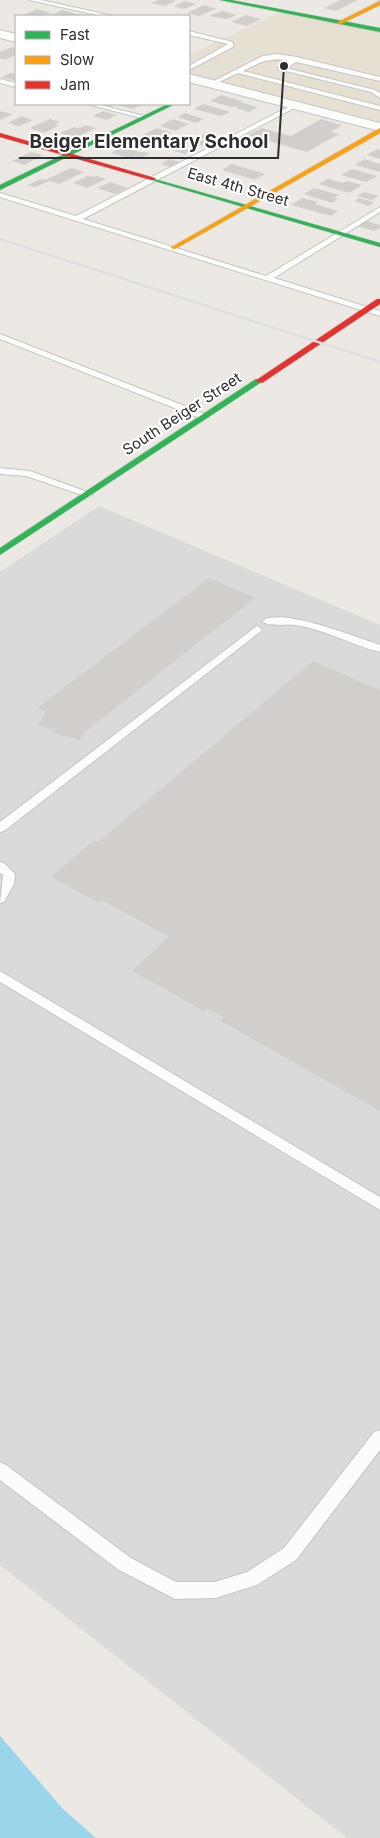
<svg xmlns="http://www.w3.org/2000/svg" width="380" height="1838" viewBox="0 0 380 1838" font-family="Inter,sans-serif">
  <rect width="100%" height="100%" fill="#ece8e4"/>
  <!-- industrial -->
  <path fill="#dcd9db" d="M99,506l281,119v1213h-33l-347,-273v-993z"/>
  <!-- education -->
  <path fill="#e6e0d3" d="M282,11l98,19v97l-191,-49v-23z"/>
  <!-- water -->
  <path fill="#99d6ec" d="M0,1736l63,73 33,29h-96z"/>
  <!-- building -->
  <path fill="#d1cecb" d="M159,0h11l6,1 -12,5 -13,-3z
    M341,0h17l-22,11 -12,-3z
    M185,1l11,3 -12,5 -10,-3z
    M204,5l12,4 -17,7 -12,-3z
    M37,9l14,4 -9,3h-20z
    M62,10l18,5h-29z
    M222,11l15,4 -10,4 -18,-3z
    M246,15l15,4 -14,7 -16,-4z
    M12,47l4,2v6l-11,5 -5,-2v-6z
    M11,73l5,1v7l-15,-4z
    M221,95l21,6 -2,1 18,5 -9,5 -13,-4 4,-2 -9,1 -21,-6z
    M115,104h28l-11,5z
    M203,104l27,8 -9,4 -27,-7z
    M0,111l13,3 -13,6z
    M103,111l14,4 -10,5 -14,-4z
    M185,113l19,6 -8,4 -19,-6z
    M21,116l12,4 -14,6 -11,-3z
    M50,119l10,3 -5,2 4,1 -15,8 -14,-5z
    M173,119l16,5 -14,7 -15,-5z
    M321,119l21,6 -11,7 8,2 -32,18 -59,-17 14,-7 29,8z
    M87,125l9,3 -21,10 -15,-5 14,-6 5,1z
    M157,128l15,5 -13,7 -16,-5z
    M205,134l13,3 -7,4 -13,-4z
    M142,137l21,6 -18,6 -16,-5z
    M197,139l12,3 -6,4 -12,-3z
    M122,147l18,5 10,1 -9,5 -6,-2 -4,3 -20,-6z
    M181,147l10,3 -6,4 -11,-3z
    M377,149l3,1v9l-13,-4z
    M31,152l12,3 -19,10 -12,-4z
    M169,159l10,3 -9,5 -9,-3z
    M364,159l16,5v8l-25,-7z
    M232,164l33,10 -10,6 -33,-10z
    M71,168l13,4 -25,12 -10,-3 -13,6 -8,-2 13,-6 4,1z
    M352,169l25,7 -11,6 -25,-7z
    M88,176l5,1 4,-1 9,3 -19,9 -14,-5z
    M328,179l15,4 4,-2 15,4 -13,8 -30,-9z
    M110,182l18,6 -13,6 -18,-6z
    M314,188l25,7 -5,3 4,1 -6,4 -28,-9z
    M364,192l15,4 -7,4 -15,-4z
    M302,198l16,4 -3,2 23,7 -7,5 -40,-11z
    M359,198l15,4 -5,4 -15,-5z
    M366,221l14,4v3l-6,3 -17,-5z
    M209,578l46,20 -169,133 -6,9 -27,-7 2,-3 -18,-5 9,-13 -9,-4z
    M313,661l67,29v421l-159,-90 3,-3 -17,-10 -3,3 -72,-40 37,-34 -67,-37 -3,3 -48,-26 43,-37 4,2z"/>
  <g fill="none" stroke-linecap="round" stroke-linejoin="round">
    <defs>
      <path id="lane" d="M29,0h12l72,16h-11z
        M189,31l44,11v5l-44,23v-4l39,-22 -39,-9z
        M276,54l21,3 83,20v4l-84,-19 -10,6 89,22 5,3v5l-9,-6 -93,-23v-2l11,-6c-19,-4 -29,1 -46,10l137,35v4l-142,-37 -23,11 -5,-1 53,-27z
        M0,79l16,4v4l-16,-4z
        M296,103l2,1v2l-215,113 183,57 114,-69v5l-106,66 106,33v5l-380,-119v-4l76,23z
        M87,104h10l51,13 -3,2z
        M0,334l208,81 1,2 -7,2 -202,-80z
        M0,468l30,3 63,23 -5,3 -62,-21 -26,-2z
        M282,617c34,4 65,17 98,28v7c-29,-7 -55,-23 -85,-27 -9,-1 -27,2 -33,-4l5,-3z
        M257,626l5,3 -1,2 -257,200 -4,1v-10z
        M0,862l4,1 11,11 -1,10 -10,18 -4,1 3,-28 -3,-2z
        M0,971l380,226v13l-380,-228z
        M380,1430v20l-84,110 -39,25 -42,13 -40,1 -56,-29 -119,-90v-18l6,3 125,93 45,24h39l32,-10 37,-24 90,-116z"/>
      <path id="street" d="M0,30l16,4v8l-16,-4z
        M189,74l191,49v8l-191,-49z"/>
      <path id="fast" d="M220,0h11l149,28v4z
        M168,104h7l-175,86v-5z
        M151,178l229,65v4l-229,-67z
        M256,379l7,2 -263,174v-7z"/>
      <path id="slow" d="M380,1v4l-39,19 -5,-1z
        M380,128v5l-205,116 -5,-1z"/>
      <path id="jam" d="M0,133l155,45 1,1 -5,1 -151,-43z
        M377,299h3v5l-118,79 -7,-2z"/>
    </defs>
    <!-- lane casing -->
    <use href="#lane" stroke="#c5c4c5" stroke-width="2"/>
    <!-- street casing -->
    <use href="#street" stroke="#c5c4c5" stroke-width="2"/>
    <!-- fast casing -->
    <use href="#fast" stroke="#c5c4c5" stroke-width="1"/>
    <!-- slow casing -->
    <use href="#slow" stroke="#c5c4c5" stroke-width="1"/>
    <!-- jam casing -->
    <use href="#jam" stroke="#c5c4c5" stroke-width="1"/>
    <!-- lane -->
    <use href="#lane" fill="#fcfcfb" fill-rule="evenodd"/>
    <!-- street -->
    <use href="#street" fill="#fcfcfb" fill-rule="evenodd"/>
    <!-- fast -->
    <use href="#fast" fill="#30b455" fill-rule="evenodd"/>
    <!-- slow -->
    <use href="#slow" fill="#ff9f0a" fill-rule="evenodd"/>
    <!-- jam -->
    <use href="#jam" fill="#e5322d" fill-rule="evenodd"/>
    <!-- rail -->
    <path stroke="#dfdfe1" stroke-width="2.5" d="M0,239l380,123"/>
  </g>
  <g text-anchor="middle" stroke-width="4" stroke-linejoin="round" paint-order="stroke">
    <!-- far-street labels -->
    <g font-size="15" fill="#2e2e2e" stroke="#fff">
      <text transform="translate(238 187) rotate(16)" y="5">East 4th Street</text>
      <text transform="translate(182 414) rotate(-33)" y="5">South Beiger Street</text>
    </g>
  </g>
  <!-- callouts -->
  <path fill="none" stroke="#2e2e2e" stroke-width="2" d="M284 66L278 158H19"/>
  <circle fill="#2e2e2e" stroke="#fff" stroke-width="2" cx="284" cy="66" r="5"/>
  <g font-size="19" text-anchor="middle" font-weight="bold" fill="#2e2e2e" stroke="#fff" stroke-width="4" stroke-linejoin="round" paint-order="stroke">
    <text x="149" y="148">Beiger Elementary School</text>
  </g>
  <!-- legend -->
  <rect x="15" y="15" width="175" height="90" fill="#ffffff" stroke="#ababab"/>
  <rect x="25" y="31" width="25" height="8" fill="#30b455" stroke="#ababab"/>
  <text x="60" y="40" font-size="15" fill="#2e2e2e">Fast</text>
  <rect x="25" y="56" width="25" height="8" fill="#ff9f0a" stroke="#ababab"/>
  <text x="60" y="65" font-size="15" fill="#2e2e2e">Slow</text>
  <rect x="25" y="81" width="25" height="8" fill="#e5322d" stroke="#ababab"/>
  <text x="60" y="90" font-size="15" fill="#2e2e2e">Jam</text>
</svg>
